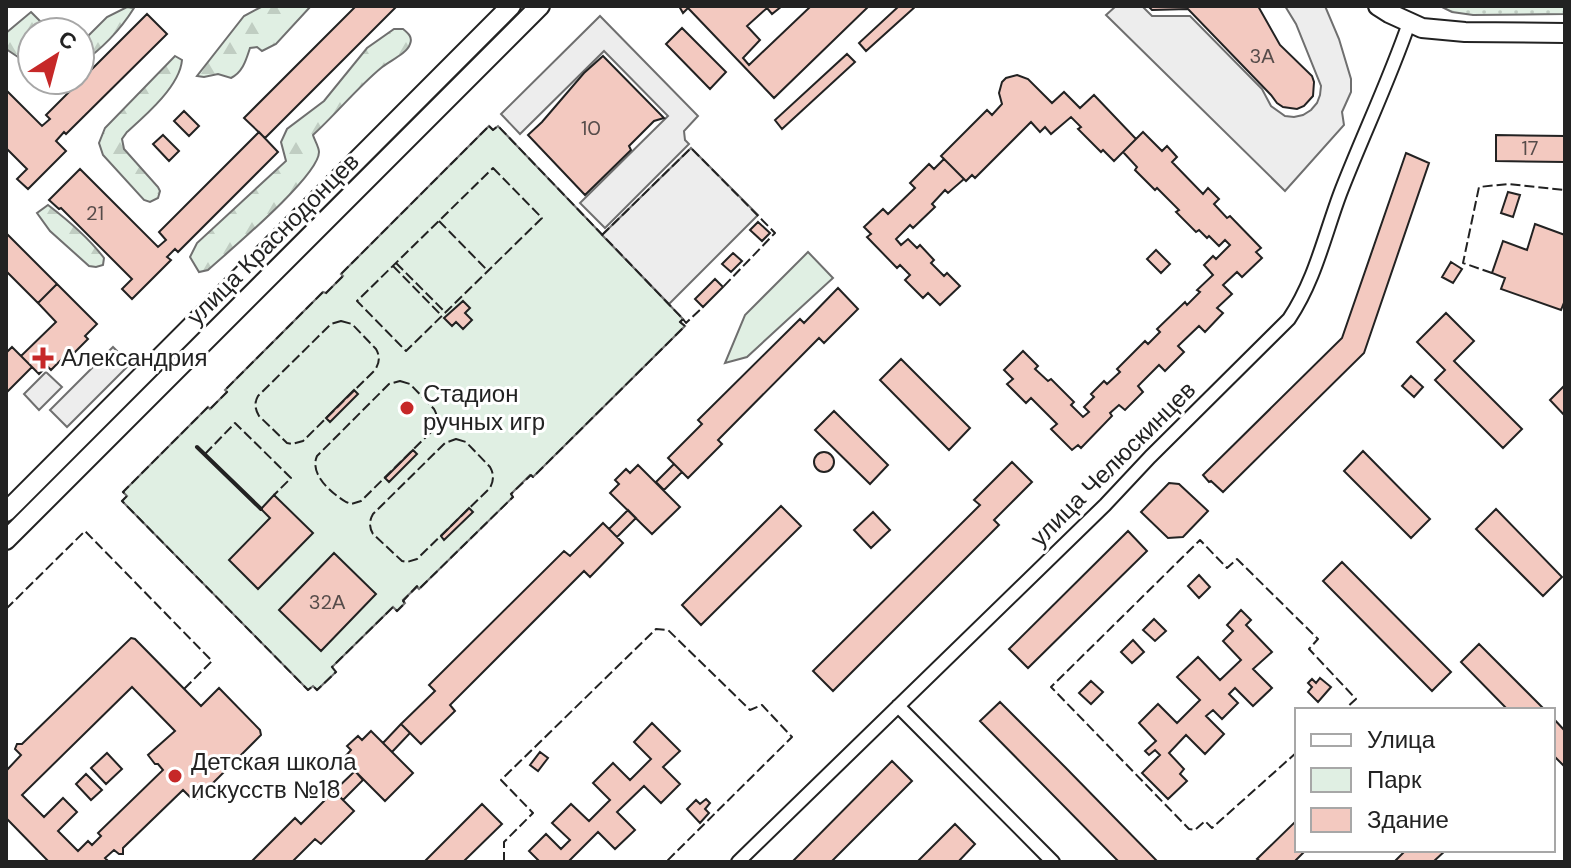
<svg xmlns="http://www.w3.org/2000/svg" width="1571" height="868" viewBox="0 0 1571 868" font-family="'DM Sans',sans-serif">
  <defs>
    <pattern id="grass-dots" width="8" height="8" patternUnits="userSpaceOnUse" patternTransform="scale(2)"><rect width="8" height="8" fill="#e0efe3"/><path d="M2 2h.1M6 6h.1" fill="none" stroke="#c0cdc2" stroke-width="1.8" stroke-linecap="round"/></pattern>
    <pattern id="forest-firs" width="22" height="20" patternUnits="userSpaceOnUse" patternTransform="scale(2)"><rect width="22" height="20" fill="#e0efe3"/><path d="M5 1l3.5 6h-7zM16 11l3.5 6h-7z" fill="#c0cdc2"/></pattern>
  </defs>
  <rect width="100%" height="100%" fill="#fff"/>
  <!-- grass -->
  <path fill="url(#grass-dots)" stroke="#6f6f6f" stroke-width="2" d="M1440,6h125v8l-92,1 -21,-3z"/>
  <!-- forest -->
  <path fill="url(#forest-firs)" stroke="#6f6f6f" stroke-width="2" d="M263,6h48l-35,38 -14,7 -5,-4 -7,1c-4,12 -7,24 -19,30l-13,-4 -14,3 -7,-1 47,-60z
    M127,7l7,1c-15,24 -32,40 -54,57v-21l27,-27z
    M31,12l11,11 -3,9h-7c0,13 2,22 -11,27l-15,-10v-16z
    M394,29h9c5,4 10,8 7,15 -3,10 -21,17 -29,24 -23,19 -45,46 -68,67 1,4 6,12 6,17 0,24 -90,99 -111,118l-9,2 -9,-15 7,-14 89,-82 -5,-19 6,-13 37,-28 43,-53z
    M175,56l7,4c-2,26 -37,56 -55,72l-5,7 2,10 34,38 2,4 -2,7 -8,4 -6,-2 -41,-45 -4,-12 6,-15z
    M48,205c21,16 40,32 56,53l-1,7 -7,2 -7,-1 -39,-35 -13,-18z"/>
  <!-- park -->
  <path fill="#e0efe3" stroke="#6f6f6f" stroke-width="2" d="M489,126l4,4 5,-4 185,193 -3,3 5,4 -152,151 -3,-2 -19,19 2,3 -94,92 -2,-2 -14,13 2,3 -8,8 -4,-4 -61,60 4,5 -19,18 -4,-4 -5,4 -186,-189 5,-5 -4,-4 85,-85 2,2 17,-17 -2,-2 98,-98 3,1 17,-17 -2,-2z
    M808,252l25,26 -86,79 -22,6 20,-48z"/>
  <!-- parking -->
  <path fill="#ededed" stroke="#6f6f6f" stroke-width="2" d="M1116,6h26l10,10h38l72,73 9,17 14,10 9,1 9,-2 8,-5 6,-7 3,-8 1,-9 -25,-62 -11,-18h40l14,33 12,40v13l-9,20 2,13 -59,66 -179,-176z
    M600,16l98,100 -14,15 1,9 4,4 -84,84 -25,-25 88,-87 -64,-65 -84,83 -19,-20z
    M691,148l67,67 -89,89 -67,-69z
    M113,347l17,17 -63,63 -17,-17z
    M46,372l16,15 -23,23 -15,-16z"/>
  <!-- building -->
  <path fill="#f3c9c0" stroke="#222" stroke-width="2" fill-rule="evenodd" d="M356,6h41l-132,132 -21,-20z
    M679,6h103l-10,8 -5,-6 -20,18 13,14 -17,18 6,7 62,-59h58l-95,92 -86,-90 -5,5z
    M899,6h17l-50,45 -7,-8z
    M1148,6h110l22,39 32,31 2,6 -1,14 -9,10 -7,3 -14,-2 -6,-4 -6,-8 -83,-86 -36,1z
    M147,14l20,20 -101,100 -2,-2 -8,9 10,10 -38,38 -11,-10 10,-10 -21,-21v-58l36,36 8,-7 -4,-4z
    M682,28l44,44 -16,17 -44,-45z
    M847,54l8,8 -73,67 -7,-9z
    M603,56l61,62 -10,3 -25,25 2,4 -46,45 -57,-60 14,-13 42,-49z
    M1017,75l11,4 24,24 12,-11 16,16 14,-13 42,44 -22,22 -11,-11 -2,2 -23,-23 3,-2 -10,-10 -20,17 -6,-7 -5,5 -9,-10 -56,56 -3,-3 -6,6 -25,-25 46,-46 5,5 10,-11 -3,-11 3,-11 4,-4z
    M184,111l15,15 -10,10 -15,-15z
    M259,132l19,20 -100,100 -3,-3 -8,8 4,3 -39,39 -10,-10 10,-10 -71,-71 -2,1 -10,-9 31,-31 78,78 8,-7 -7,-8z
    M1143,132l19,19 5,-5 10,11 -5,5 31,32 5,-6 11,11 -5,5 13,14 3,-2 31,32 -5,4 6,6 -20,19 -5,-5 -14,13 9,9 -15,14 6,5 -18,19 -6,-6 -21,20 6,6 -19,19 -6,-6 -21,21 5,6 -18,18 -6,-5 -9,8 2,3 -31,32 -3,-3 -6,5 -21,-21 6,-5 -26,-26 -5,5 -19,-19 6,-5 -9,-9 19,-19 15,15 -3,3 13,12 3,-2 23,23 -3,3 12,12 6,-5 -5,-5 10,-10 -3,-3 13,-13 3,3 13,-12 -3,-3 28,-28 3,3 12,-12 -3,-3 28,-27 2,3 13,-13 -3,-2 16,-15 -9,-10 9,-9 3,3 14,-14 -5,-5 -6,6 -10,-10 -2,2 -8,-8 -3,2 -20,-20 3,-2 -22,-22 -2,2 -20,-20 2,-3 -14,-15z
    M163,135l16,16 -10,10 -16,-17z
    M1496,135l69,1v26l-69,-1z
    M1406,153l23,10 -65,190 -141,139 -12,-11 -2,1 -6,-7 139,-137z
    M944,159l20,20 -16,14 -3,-3 -13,14 3,3 -22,21 -3,-3 -14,14 5,6 7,-6 9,9 3,-3 14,15 -3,3 13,13 3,-3 13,13 -20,19 -12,-12 -5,5 -18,-18 5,-5 -10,-10 -3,3 -30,-31 4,-3 -7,-7 19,-18 5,5 27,-26 -5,-5 19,-19 5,5z
    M1508,192l12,3 -7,22 -12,-4z
    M758,222l12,11 -8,8 -12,-11z
    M1535,224l30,11v65l-4,10 -60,-21 4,-11 -13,-5 11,-32 24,9z
    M6,233l51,51 -19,19 -32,-32z
    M1156,250l14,14 -9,9 -14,-14z
    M733,253l9,8 -11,11 -9,-8z
    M1451,262l11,7 -9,14 -11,-6z
    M715,279l8,8 -20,20 -8,-8z
    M57,284l40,40 -12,12 3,3 -17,17 -3,-3 -17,17 -4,-4 -8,8 -18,-18 35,-34 -18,-19z
    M838,288l20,21 -34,34 -5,-5 -101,102 4,4 -34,34 -20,-20 34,-34 -4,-4 102,-101 4,4z
    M463,301l7,7 -5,5 7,7 -9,9 -7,-7 -4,4 -8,-8z
    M1446,313l28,28 -20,20 68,68 -19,19 -68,-68 10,-10 -28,-28z
    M12,347l20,20 -26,26v-40z
    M901,359l69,69 -21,22 -69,-70z
    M1411,376l12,11 -9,10 -12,-11z
    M1565,385v31l-15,-16z
    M354,390l4,4 -28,28 -4,-4z
    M834,411l54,54 -18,19 -55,-54z
    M413,450l4,4 -28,28 -4,-4z
    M1363,451l67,68 -19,19 -67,-67z
    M814 462a10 10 0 1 1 20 0a10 10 0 1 1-20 0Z
    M1012,462l20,20 -38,38 5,5 -166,166 -20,-20 167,-166 -6,-5z
    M674,464l8,8 -18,18 -8,-8z
    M638,465l42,42 -28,27 -42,-41 9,-9 -4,-4 11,-11 4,4z
    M1169,483l10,1 29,27 -25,26 -15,1 -27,-26z
    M274,495l39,38 -55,56 -29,-29 41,-42 -9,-9z
    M781,506l20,20 -100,99 -19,-20z
    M469,508l4,4 -29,28 -3,-4z
    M1496,509l66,68 -19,19 -67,-67z
    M628,510l8,8 -19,19 -8,-8z
    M873,512l17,18 -19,18 -17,-18z
    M603,523l20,20 -33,34 -6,-6 -134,134 5,6 -34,33 -20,-20 34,-33 -6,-6 135,-134 6,5z
    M1128,531l19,20 -119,117 -19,-19z
    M334,553l42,41 -55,57 -42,-41z
    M1342,562l109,110 -19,19 -109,-110z
    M1199,575l11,12 -11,11 -11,-12z
    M1241,610l10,10 -5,5 26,27 -19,17 19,19 -19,18 -18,-18 -6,6 9,9 -16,16 -9,-9 -7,6 18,18 -19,20 -19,-19 -17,18 15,16 -4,5 7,7 -19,18 -26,-26 18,-18 -5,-5 -6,5 -4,-4 11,-10 -17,-18 19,-19 19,19 23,-23 -23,-23 21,-20 22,23 21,-20 -18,-19 10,-10 -6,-6z
    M1154,619l12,12 -11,10 -12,-11z
    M131,638l4,1 66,67 18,-18 41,42 1,5 -64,64h-5l-9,-9 -60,58v6h-4l-5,-4 -9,8 4,4h-60l-41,-42 -2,2v-51l15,-16 -6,-6 2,-5h5zM132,687l43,44 -27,24 7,9h3l5,6 -65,63 3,3 -9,9 -4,-4 -10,10 -20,-20 19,-19 -14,-14 -19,19 -22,-22z
    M1133,640l11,12 -12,11 -11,-11z
    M1479,644l66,66h-37l-47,-48z
    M1320,678l11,9 -13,15 -10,-10 4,-5 -4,-4 4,-4 4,4z
    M1091,681l12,11 -12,12 -12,-11z
    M1000,702l65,65 93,95h-39l-139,-141z
    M1553,718l12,13v36l-12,-12z
    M652,723l28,28 -17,16 17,17 -19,19 -17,-17 -27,26 18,18 -20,19 -17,-17 -30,30h-28l-11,-11 17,-17 15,15 9,-9 -18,-17 19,-19 18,17 21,-21 -17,-17 20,-20 17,17 21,-21 -17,-17z
    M401,724l9,9 -18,19 -9,-9z
    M371,731l42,42 -28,28 -42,-42 8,-9 -4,-4 11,-10 4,4z
    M540,752l8,6 -10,13 -8,-6z
    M107,753l15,16 -16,15 -15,-16z
    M892,761l20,20 -81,81h-39z
    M355,771l8,9 -20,20 -9,-9z
    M86,774l16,16 -11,10 -15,-16z
    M334,791l20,20 -33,33 -6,-5 -23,23h-41l44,-44 6,6z
    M706,799l4,4 -5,6 4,4 -9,10 -13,-14 9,-9 4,4z
    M482,804l20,20 -39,38h-39z
    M1297,820v30h9l-12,12h-33l-4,-3z
    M955,824l20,20 -17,18h-41z
    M1406,850h40l-13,12h-39z"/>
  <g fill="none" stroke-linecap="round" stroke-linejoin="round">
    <defs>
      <path id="minor" d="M898,706l155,156
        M738,862l367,-357 45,-48 139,-138c26,-39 35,-82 51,-125 22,-57 49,-113 69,-171"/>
      <path id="secondary" d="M1378,6l11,7 33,15 43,4 100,1
        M6,512l505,-506
        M6,540l534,-534"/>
    </defs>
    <!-- minor casing -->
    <use href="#minor" stroke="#222" stroke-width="16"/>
    <!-- secondary casing -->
    <use href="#secondary" stroke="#222" stroke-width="22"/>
    <!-- minor -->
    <use href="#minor" stroke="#fff" stroke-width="12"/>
    <!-- secondary -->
    <use href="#secondary" stroke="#fff" stroke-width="18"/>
    <!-- fence -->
    <path stroke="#222" stroke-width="2" stroke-dasharray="10 4" stroke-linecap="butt" d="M489,126l4,4 5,-4 185,193 -3,3 5,4 -152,151 -2,-2 -20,19 2,3 -94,92 -2,-3 -14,15 2,2 -8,8 -4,-4 -61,60 4,5 -19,18 -4,-4 -5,4 -186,-189 5,-5 -4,-4 85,-85 2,2 17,-17 -2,-2 98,-98 2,2 18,-18 -2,-2z
      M493,168l49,50 -136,133 -49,-50z
      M439,221l49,50
      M602,235l89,-87 84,85 -52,54
      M396,263l50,50
      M393,266l49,50
      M1492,273l-29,-10 16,-76 29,-3 57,6
      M683,319l3,4 17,-16
      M341,321l11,3 24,25c4,7 4,13 -1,21l-72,71 -11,3 -5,-1 -28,-27c-4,-7 -5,-13 -1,-20l73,-72z
      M400,381l10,3 24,25c4,7 4,13 0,20l-73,72 -10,3 -5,-2c-15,-9 -37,-28 -29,-46l72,-72z
      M456,439l10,3 24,25c4,7 4,13 0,21l-73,71 -10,3 -5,-1 -29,-27c-4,-7 -4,-13 0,-20l72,-71z
      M205,454l30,-31 56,55 -17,17
      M6,609l79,-78 127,130 -28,28
      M1297,752l-85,76 -7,-7 -10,9 -6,-1 -138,-142 149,-147 27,28 10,-9 81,80 -9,10 47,50 -12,11
      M504,862v-20l29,-29 -32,-33 155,-151 12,1 82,80 12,-5 30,32 -126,125"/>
    <!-- wall -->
    <path stroke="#222" stroke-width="4" d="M197,447l64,62"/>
  </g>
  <!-- markers -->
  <g fill="#c62828" stroke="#fff" stroke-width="3">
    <path d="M39 346h8v8h8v8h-8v8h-8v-8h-8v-8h8z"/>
    <circle cx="407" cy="408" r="8"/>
    <circle cx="175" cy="776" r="8"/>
  </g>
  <g text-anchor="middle" stroke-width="6" stroke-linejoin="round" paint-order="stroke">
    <!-- number labels -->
    <g font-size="20" fill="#564c4a">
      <text x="1262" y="63">3А</text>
      <text x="591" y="135">10</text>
      <text x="1530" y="155">17</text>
      <text x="95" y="220">21</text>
      <text x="327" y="609">32А</text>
    </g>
    <!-- street labels -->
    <g font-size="24" fill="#222" stroke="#fff">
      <text transform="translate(273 239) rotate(-45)" y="8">улица Краснодонцев</text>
      <text transform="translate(1113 464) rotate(-45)" y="8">улица Челюскинцев</text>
    </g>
    <!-- poi labels -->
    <g font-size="24" fill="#222" stroke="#fff" text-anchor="start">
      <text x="61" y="366">Александрия</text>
      <text x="423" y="402">Стадион<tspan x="423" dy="28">ручных игр</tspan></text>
      <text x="191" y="770">Детская школа<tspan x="191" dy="28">искусств №18</tspan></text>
    </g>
  </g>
  <!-- border -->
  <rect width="1571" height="868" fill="none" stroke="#222222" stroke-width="16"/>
  <!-- legend -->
  <rect x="1295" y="708" width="260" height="144" fill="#ffffff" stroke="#a7a7a7" stroke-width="2"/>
  <rect x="1311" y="734" width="40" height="12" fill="#ffffff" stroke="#a7a7a7" stroke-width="2"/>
  <text x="1367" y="748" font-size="24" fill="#222222">Улица</text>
  <rect x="1311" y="768" width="40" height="24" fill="#e0efe3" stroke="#a7a7a7" stroke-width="2"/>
  <text x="1367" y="788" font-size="24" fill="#222222">Парк</text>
  <rect x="1311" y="808" width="40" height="24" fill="#f3c9c0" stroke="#a7a7a7" stroke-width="2"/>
  <text x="1367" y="828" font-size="24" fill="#222222">Здание</text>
  <!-- north arrow -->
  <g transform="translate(56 56) rotate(36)"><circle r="38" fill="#ffffff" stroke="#a7a7a7" stroke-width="2"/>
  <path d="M0-6L14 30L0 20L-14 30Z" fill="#c62828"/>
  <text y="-12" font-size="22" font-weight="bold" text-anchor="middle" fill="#222222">С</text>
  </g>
</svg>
